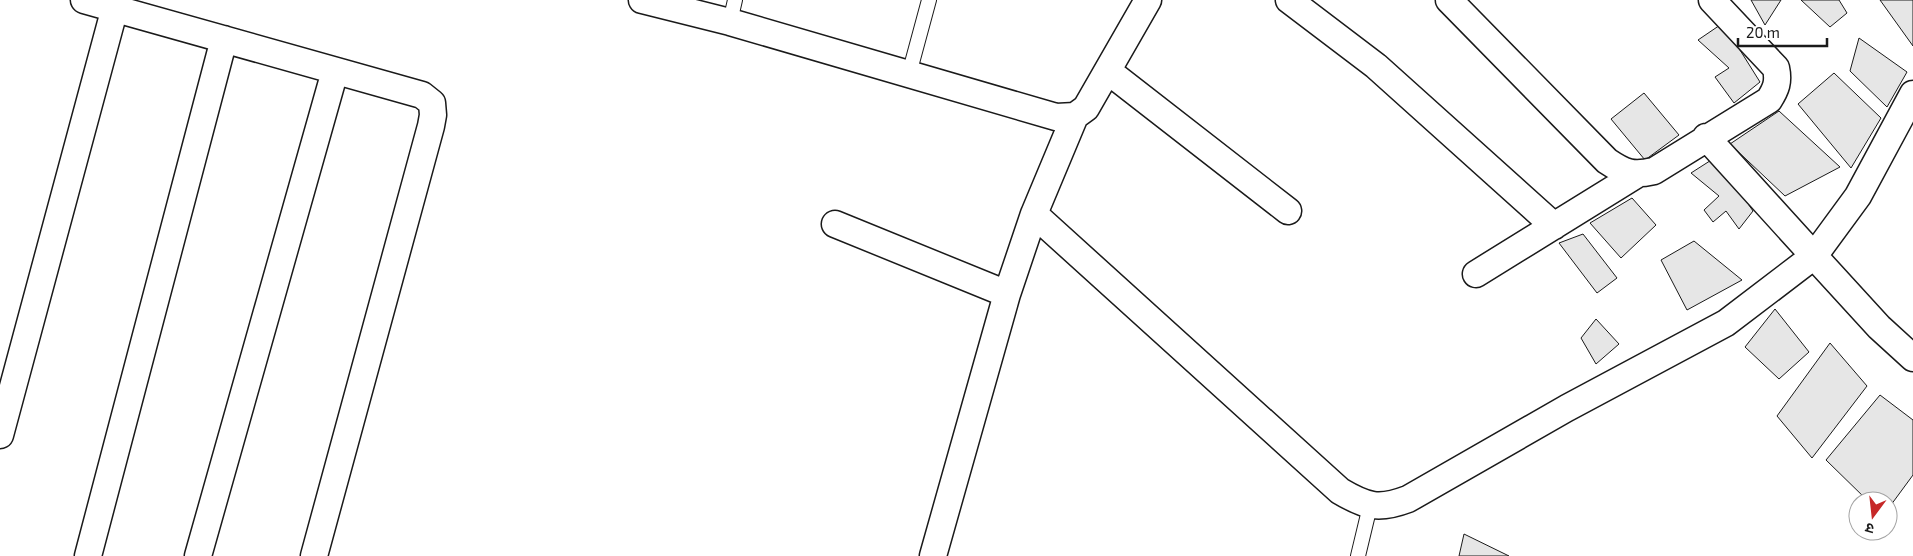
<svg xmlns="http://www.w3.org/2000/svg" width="1913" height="556" viewBox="0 0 1913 556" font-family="'Exo 2','Noto Sans Devanagari',sans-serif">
  <rect width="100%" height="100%" fill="#fff"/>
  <!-- building -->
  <path fill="#e6e6e6" stroke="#1a1a1a" d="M1751,0h30l-16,25z
    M1801,0h38l8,13 -17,14z
    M1880,0h33v46z
    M1723,23l37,59 -26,21 -19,-26 14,-9 -31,-28z
    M1859,38l48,34 -20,35 -37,-36z
    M1834,73l47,45 -30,50 -53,-64z
    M1644,93l35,42 -34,25 -34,-41z
    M1779,111l61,56 -55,29 -55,-52z
    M1716,157l37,54 -14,18 -13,-18 -13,11 -9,-12 15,-14 -28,-23z
    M1632,198l24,27 -35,33 -31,-35z
    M1583,234l34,44 -20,15 -38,-50z
    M1694,241l48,39 -55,30 -26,-50z
    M1775,309l34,43 -30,27 -34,-32z
    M1596,319l23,25 -23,20 -15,-26z
    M1830,343l37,43 -55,72 -35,-42z
    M1880,395l33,25v55l-25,34v-8h-20l-42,-41z
    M1464,534l45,22h-50z"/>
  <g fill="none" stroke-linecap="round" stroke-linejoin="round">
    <defs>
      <path id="lane" d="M730,22l5,-22
        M909,74l20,-74
        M1358,556l12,-50"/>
      <path id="street" d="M84,0l338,95 10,8 1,12 -2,11 -117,430
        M642,0l88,22 326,95 19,-1 11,-8 62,-108
        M1289,0l87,66 178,160
        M1449,0l158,161c18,12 25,15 47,10l115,-71c7,-11 10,-18 7,-32l-64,-68
        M1108,71l180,140
        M1075,116l-41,98 306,277c27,16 39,19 68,8l159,-91 159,-85 88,-67 65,71 34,31
        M1706,137l108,119 44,-60 55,-102
        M835,224l172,70
        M1476,274l160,-99
        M0,435l117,-435
        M88,556l136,-517
        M198,556l137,-485
        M933,556l74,-262 27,-80"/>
    </defs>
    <!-- lane casing -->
    <use href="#lane" stroke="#1a1a1a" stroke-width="16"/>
    <!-- street casing -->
    <use href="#street" stroke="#1a1a1a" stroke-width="29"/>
    <!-- lane -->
    <use href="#lane" stroke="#fff" stroke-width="14"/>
    <!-- street -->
    <use href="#street" stroke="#fff" stroke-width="26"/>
  </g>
  <!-- north arrow -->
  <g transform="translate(1873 516) rotate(195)"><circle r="24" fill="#ffffff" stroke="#a3a3a3"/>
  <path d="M0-4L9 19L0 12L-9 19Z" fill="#c62828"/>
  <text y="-8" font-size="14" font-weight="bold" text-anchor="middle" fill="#1a1a1a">उ</text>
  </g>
  <!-- scale -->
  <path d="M1738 38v8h89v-8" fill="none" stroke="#1a1a1a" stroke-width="2.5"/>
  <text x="1746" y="38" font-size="15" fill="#1a1a1a" stroke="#ffffff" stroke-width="4" paint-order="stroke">20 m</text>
</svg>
